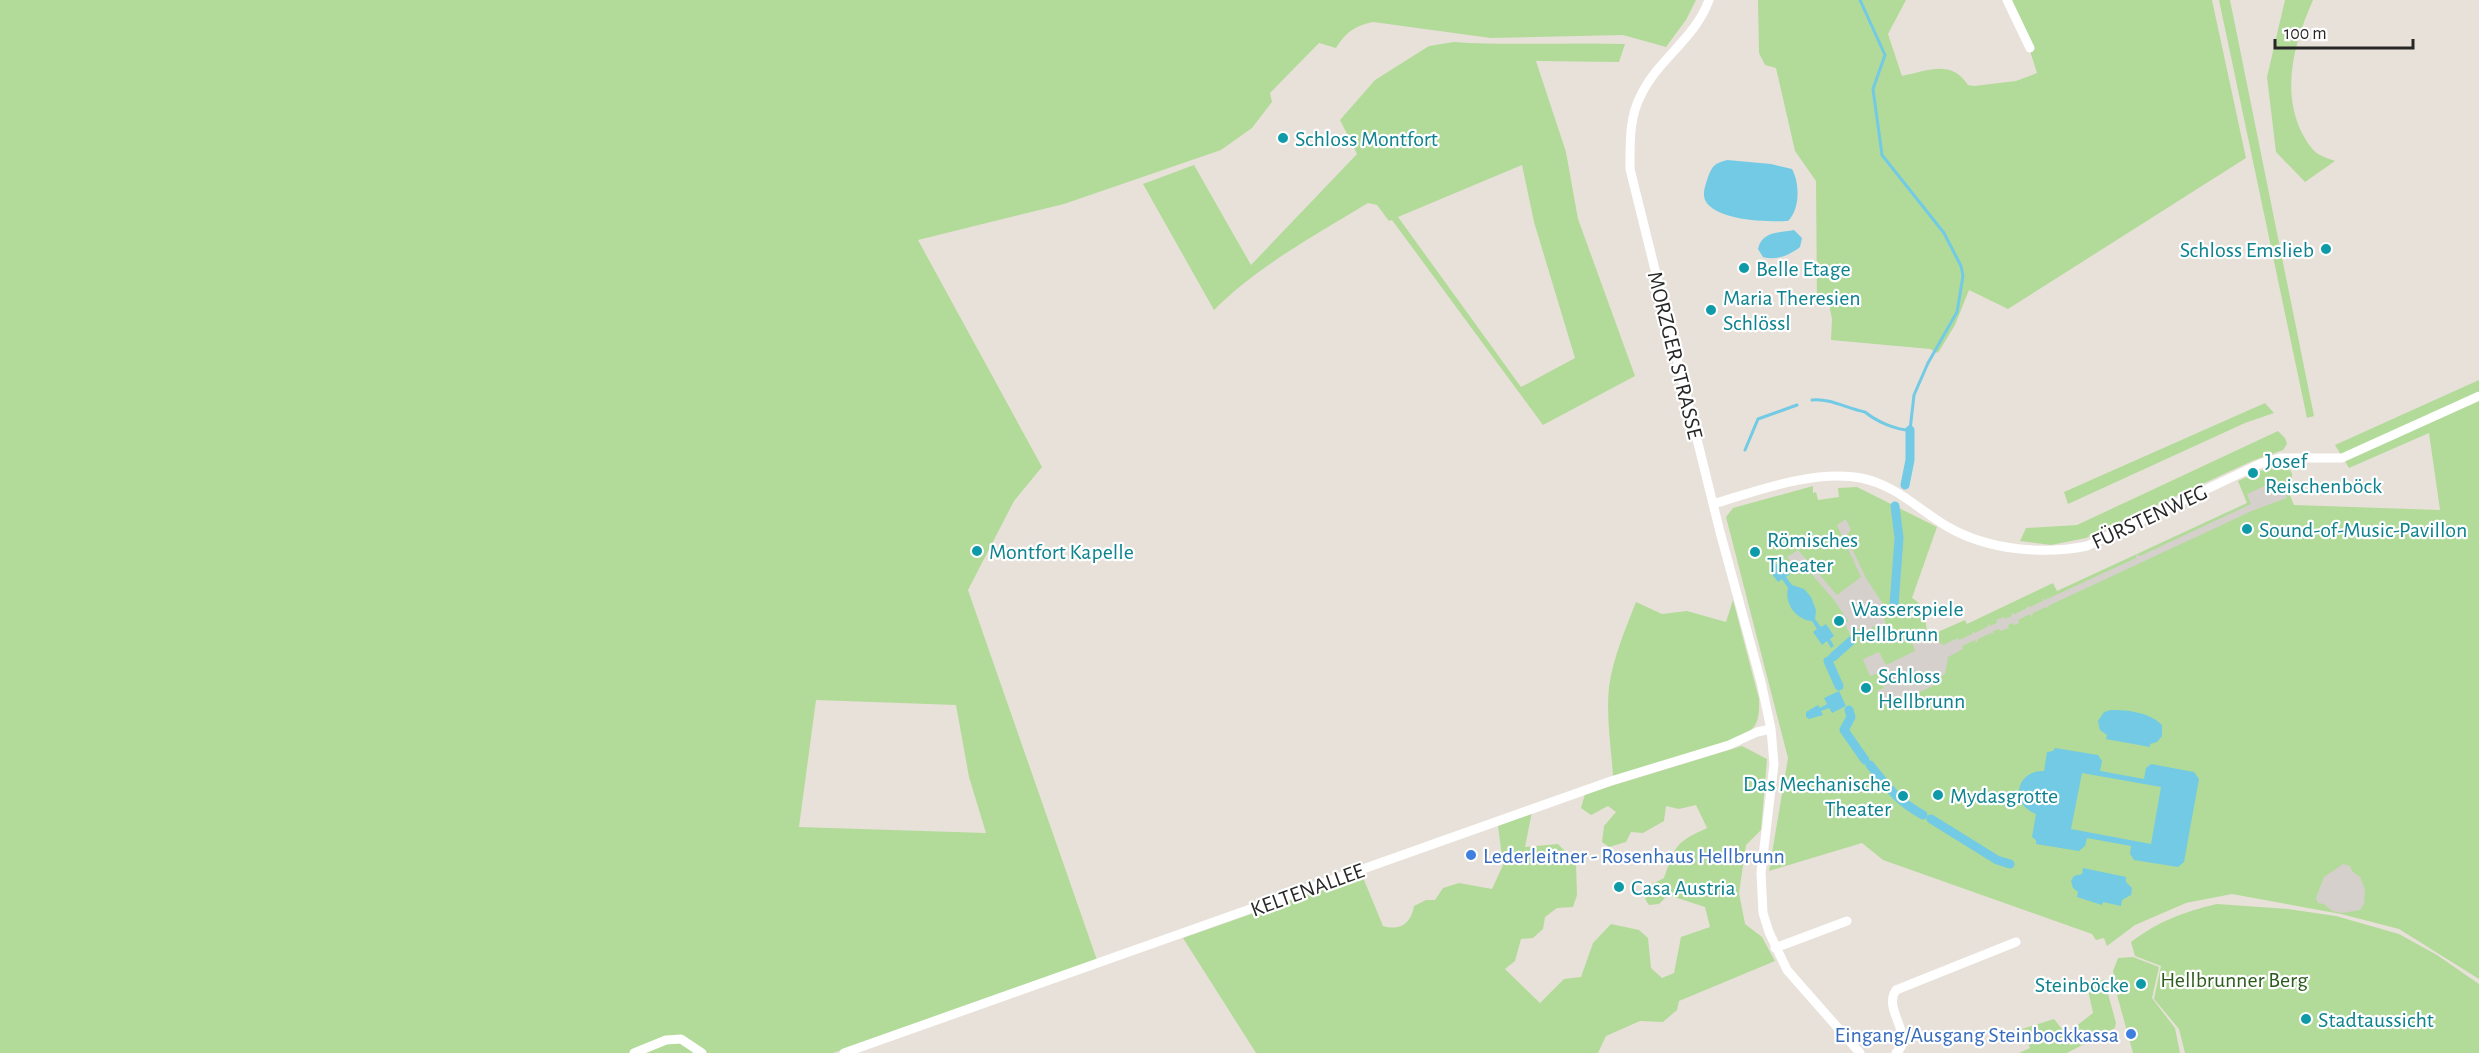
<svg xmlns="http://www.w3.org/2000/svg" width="2479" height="1053" viewBox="0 0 2479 1053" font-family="'Alegreya Sans',sans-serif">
  <rect width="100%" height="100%" fill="#e8e1d9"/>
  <!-- green -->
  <path fill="#b2db99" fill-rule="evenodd" d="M0,0h1696l-10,20 -20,27 -43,-12 -132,3 -118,-16c-18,4 -27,10 -37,26l-17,-5 -49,50 2,9 -20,26 -31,22 -157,54 -146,36 124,227 -28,34 -46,89 129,370 -264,93h-126l-13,-2 -2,2h-692zM816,700l140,5 13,72 17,56 -187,-6z
    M1758,0h148l-18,34 14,42c26,-5 49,-17 66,9l6,1 42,-5 21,-8 -7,-22 -25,-51h207l34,158 -238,151 -39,-19 -14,35 -17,28 -8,-4 -99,-9 1,-21 -4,-20 -11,2 -1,-120 -21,-30 -19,-83 -11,-3 -6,-12z
    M2219,0h11l84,416 -7,2z
    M2285,0h28c-18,41 -32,88 -12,131 4,8 10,18 17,23 5,3 12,5 17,7l-30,21 -29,-30 -9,-75z
    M1454,42c57,4 114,0 171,2l-6,18 -83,-1 30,91 12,67 57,157 -92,49 -151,-205 -3,1 -12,-16 -9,-2c-53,32 -110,63 -154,107l-71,-126 51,-19 57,100 106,-111 -17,-34 35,-40 54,-34zM1522,165l12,57 41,136 -54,29 -123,-170z
    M2479,380v599l-80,-50 -58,-15 -109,-20 -46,9 -51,22 -28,21 -3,-8 -8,2 -4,-6 -209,-74 -21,-17 -93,28 19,-113 -62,-241 7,-9 80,-22v7l3,-1 2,8 21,-3 -1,-9 19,-1 80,40 -25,71c13,7 14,22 15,36l4,1 34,-15 2,4 86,-41 4,8 190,-88 -9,-22 38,-17 10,1 6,8v9l-5,6 7,17 146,5 -11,-77 -80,35 -14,-23z
    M2265,403l9,10 -29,10 -177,81 -4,-12z
    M2278,431l7,7 2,6 -4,6 -31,11 -166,77 -35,7 -31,-4 6,-13 51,-3z
    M1733,600l26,99c1,26 -4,32 -27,42l-119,35c-2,-30 -7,-60 -4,-89 4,-29 16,-57 27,-85l26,12 25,-3 39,11z
    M1742,746l25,13 -6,71 -15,15 -7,48 6,31 17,13 13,24 -96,40 -2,9 -14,12 -23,-1 -34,15 -8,17h-342l-73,-115 179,-63 21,51c17,5 28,-2 31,-20l12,-6h9l8,-12 16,-5 33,6 11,-24 -5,-39 34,-14 -7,35 33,-3 18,19 1,32 -4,12 -16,1 -12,9 -2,12 -10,9 -12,1 -6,22 -10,8 35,34 24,-24 17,-2 12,-34 18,-19 28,6 9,8 3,30 11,10 12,-5 7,-36 29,-10 -5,-20 -37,-12 -9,9 -10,1 -4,-6 5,-14 14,-7c12,-34 11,-35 43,-50l-11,-23 -17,4 -13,-3 -2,15 -21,12 -12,-1 -5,10 -17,5 -7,-5 2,-16 12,-14 -8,-6 -17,9 -10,-7 4,-14z
    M2217,904l71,5 48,7 63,18 38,21 42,29v69h-294l-6,-24 -25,-30 7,-33 -26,-10 -4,-14c28,-21 52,-30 86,-38z
    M2133,957l26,10 -7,31 23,30 5,25h-47l-16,-58 -4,-24 5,-13z
    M2104,979l12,44 -1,5 -48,25h-48l11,-5 -8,-19 32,-10 12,15 27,-21 -5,-23z"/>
  <!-- plaza -->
  <path fill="#d5d0cb" d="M2269,484l3,7 10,-4 5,11 -33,12 -206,96 1,3 -3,-2 -13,6 -1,4 -2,-3 -12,6 1,3 -5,2 -2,-2 -4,2 1,3 -9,3 -1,-2 -6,2 1,3 -3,-1 -13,6 -1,4 -2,-3 -13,6 1,3 -15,8 -3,17 -13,9 1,3 -46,21 -8,-11 -2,-5 7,-3 -6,-15 -8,3 -7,-17 16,-7 7,13 29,-14 -4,-11 9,-3h11l12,8 15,-7 1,2 13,-6 1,-3 2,2 12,-6 2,-3 1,2 7,-3 -1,-3 8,-3 1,2 7,-3 -1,-3 4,1 12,-6v-2l3,1 13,-6 -1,-3 3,2 91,-42v-4l4,2 111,-52 -4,-10z
    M1846,519l5,11 -5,6 20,42 20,31 -5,3 5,11 -12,3 -10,8 -3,-6 -11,6 -6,-11 4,-2 -14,-21 -30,-35 -8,3 -9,-11 11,-7 39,45 24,-18 -24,-52z
    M2343,864l7,2 2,5 8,6 5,12 -1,15 -4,6 -18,3 -10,-2 -8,-7 -6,-1 -2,-5 8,-21z"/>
  <!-- water -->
  <path fill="#72cae4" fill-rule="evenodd" d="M1727,160l44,4 21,5c8,15 8,40 -4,52 -20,1 -73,0 -83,-21 -3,-8 1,-16 3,-23 4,-11 7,-14 19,-17z
    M1794,230l8,8 -2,9c-10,8 -24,14 -37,10l-5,-8c4,-18 21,-16 36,-19z
    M1774,561l3,4 5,-3 8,12 -4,3 6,8 12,4 7,8 5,13 -1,9 6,8 5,-3 8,12 -4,3 4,7 -3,2 -4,-7 -5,4 -9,-13 4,-3 -5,-8c-16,-1 -28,-18 -24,-33l-6,-9 -4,3 -9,-12 4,-3 -2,-3z
    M1839,691l7,15 -14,7 -3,-5 -8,3 2,4 -14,4 -3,-2v-5l12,-7 2,3 7,-4 -3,-6z
    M2111,710c17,0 38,2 51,15v11l-5,6 -7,2v3l-44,-8 1,-4 -7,-5 -2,-9 6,-9z
    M2055,748l43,7 4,6 -2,10 44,8 2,-11 5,-4 43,8 5,7 -15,83 -6,5 -44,-7 -4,-6 1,-8 -44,-8 -2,8 -6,5 -43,-7v-4l-4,-3 4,-23c-27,-10 -20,-44 8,-43l3,-19 6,-1zM2082,773l79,14 -10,57 -80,-15z
    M2083,868l43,9v5l6,6 -1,7 -9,5 -1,6 -18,-4 -1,3 -25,-8 1,-5 -5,-4 -2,-7 3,-5 8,-2z"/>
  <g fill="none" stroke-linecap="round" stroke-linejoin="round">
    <!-- stream -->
    <path stroke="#72cae4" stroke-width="3" d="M1812,400c18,-2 36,9 53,12 11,9 30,18 45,18l4,-35 14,-32 29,-51 6,-36 -2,-10 -17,-33 -62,-78 -9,-66 12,-34 -25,-55
      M1745,450l13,-31 39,-14"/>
    <!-- canal -->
    <path stroke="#72cae4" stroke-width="9" d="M1905,485l5,-25v-30
      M1894,605l5,-67 -4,-32
      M1833,657l18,-16
      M1828,661l11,25
      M1849,710l2,7 -7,13 21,30
      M1870,765c18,22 27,36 53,50
      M1931,819l66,41 13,4"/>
    <!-- minor -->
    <path stroke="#fff" stroke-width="9" d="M1709,0c-14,39 -51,59 -68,95 -12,22 -11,49 -11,74l90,363 41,150 10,47 3,35 -13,109 2,40 6,19 18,38 73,83
      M2007,0l23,48
      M1713,504c44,-13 102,-35 148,-26 35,7 58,32 87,49 40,23 95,28 139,19l177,-84 16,-4h62l137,-62
      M1775,948l72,-27
      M634,1053l32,-13 15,-1 21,14
      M844,1053l767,-272 118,-36 28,-13 14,-3
      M1896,1053c20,-17 -14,-43 0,-63l120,-48"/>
  </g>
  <!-- markers -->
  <g fill="#0f9aa8" stroke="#fff" stroke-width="2">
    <circle cx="1283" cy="138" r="6"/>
    <circle cx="2326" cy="249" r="6"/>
    <circle cx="1744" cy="268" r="6"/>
    <circle cx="1711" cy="310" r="6"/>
    <circle cx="2253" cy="473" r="6"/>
    <circle cx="2247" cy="529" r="6"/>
    <circle cx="977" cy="551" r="6"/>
    <circle cx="1755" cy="552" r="6"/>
    <circle cx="1839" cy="621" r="6"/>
    <circle cx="1866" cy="688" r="6"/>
    <circle cx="1938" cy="795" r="6"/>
    <circle cx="1903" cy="796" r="6"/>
    <circle cx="1619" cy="887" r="6"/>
    <circle cx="2141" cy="984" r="6"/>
    <circle cx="2306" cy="1019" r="6"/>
  </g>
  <g fill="#3f7fe0" stroke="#fff" stroke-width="2">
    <circle cx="1471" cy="855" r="6"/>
    <circle cx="2131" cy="1034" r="6"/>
  </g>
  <g text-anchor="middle" stroke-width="4.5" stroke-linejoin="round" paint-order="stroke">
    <!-- culture labels -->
    <g font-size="22" fill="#0d838f" stroke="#fff" text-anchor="start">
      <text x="1295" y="146">Schloss Montfort</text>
      <text x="2314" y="257" text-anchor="end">Schloss Emslieb</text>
      <text x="1756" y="276">Belle Etage</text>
      <text x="1723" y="305">Maria Theresien<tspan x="1723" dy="25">Schlössl</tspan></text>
      <text x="2265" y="468">Josef<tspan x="2265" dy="25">Reischenböck</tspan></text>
      <text x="2259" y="537">Sound-of-Music-Pavillon</text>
      <text x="1767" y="547">Römisches<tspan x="1767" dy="25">Theater</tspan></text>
      <text x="989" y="559">Montfort Kapelle</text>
      <text x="1851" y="616">Wasserspiele<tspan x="1851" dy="25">Hellbrunn</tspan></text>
      <text x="1878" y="683">Schloss<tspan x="1878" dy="25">Hellbrunn</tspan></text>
      <text x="1891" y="791" text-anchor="end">Das Mechanische<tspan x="1891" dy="25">Theater</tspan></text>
      <text x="1950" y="803">Mydasgrotte</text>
      <text x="1631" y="895">Casa Austria</text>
      <text x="2129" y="992" text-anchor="end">Steinböcke</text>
      <text x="2318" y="1027">Stadtaussicht</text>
    </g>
    <!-- street labels -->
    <g font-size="22" fill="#272727" stroke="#fff">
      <text transform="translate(1676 355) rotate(76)" y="8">MORZGER STRASSE</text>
      <text transform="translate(2149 516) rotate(-25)" y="8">FÜRSTENWEG</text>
      <text transform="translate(1307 889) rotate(-20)" y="8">KELTENALLEE</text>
    </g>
    <!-- shop labels -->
    <g font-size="22" fill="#366cbe" stroke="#fff" text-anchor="start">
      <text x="1483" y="863">Lederleitner - Rosenhaus Hellbrunn</text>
      <text x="2119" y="1042" text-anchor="end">Eingang/Ausgang Steinbockkassa</text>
    </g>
    <!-- park labels -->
    <g font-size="22" fill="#2d5c1e" stroke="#fff">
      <text x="2234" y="987">Hellbrunner Berg</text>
    </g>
  </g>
  <!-- scale -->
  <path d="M2275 39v9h138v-9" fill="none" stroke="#272727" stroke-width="3"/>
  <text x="2284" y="39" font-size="18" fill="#272727" stroke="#ffffff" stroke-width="4.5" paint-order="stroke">100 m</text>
</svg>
